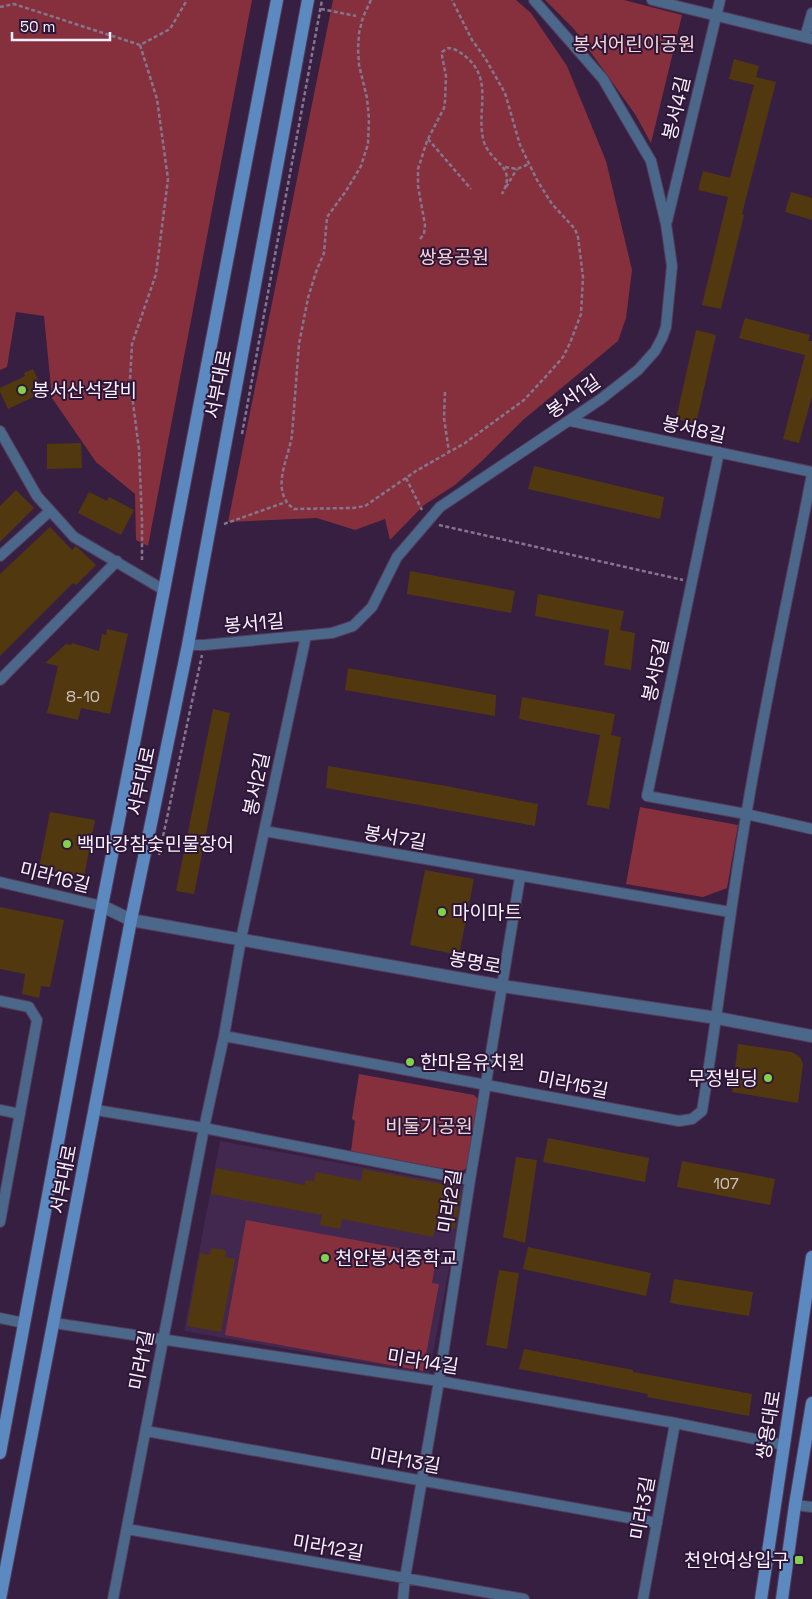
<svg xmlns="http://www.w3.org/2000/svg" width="812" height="1599" viewBox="0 0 812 1599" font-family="'Space Grotesk','Noto Sans KR',sans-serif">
  <rect width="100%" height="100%" fill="#371f41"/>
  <!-- built -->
  <path fill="#42274f" d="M220,1141l245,45 -36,188 -245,-43z"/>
  <!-- green -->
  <path fill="#87303d" d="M0,0h252l-104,546 -12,-6 -1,-46 -39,-32 -44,-64 -8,-82 -28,-4 -9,55 -7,3z
    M333,0h183l15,13 36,53 39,95 26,109 -6,48 -8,23 -95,79 -41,41 -27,24 -31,20 -34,35 -5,-21 -30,11 -38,-12 -89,4z
    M545,0h79l58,15 -31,128 -16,-29 -61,-85z
    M640,807l98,18 -11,63 -24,9 -77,-13z
    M359,1074l115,21 6,6 -12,66 -7,5 -110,-21 4,-30 -3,-2z
    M246,1220l191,35 -5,28 7,1 -16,87 -198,-36z"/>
  <!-- building -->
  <path fill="#52380f" d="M734,59l25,7 -3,11 20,5 -34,132 2,1 -23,94 -19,-4 26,-108 -30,-7 5,-19 27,7 24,-93 -25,-6z
    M791,192l21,6v22l-27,-8z
    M745,318l65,17 -2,6h4v55l-13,47 -16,-4 22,-84 -66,-17z
    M696,330l20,5 -20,89 -20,-5z
    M33,369l11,23 -36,17 -8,-17v-4l25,-12 -1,-3z
    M81,443l1,25 -35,1v-25z
    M534,466l130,31 -4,22 -132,-30z
    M16,490l18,18 -34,34v-36z
    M89,492l18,9 2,-4 25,13 -13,25 -43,-22z
    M50,527l22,23 4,-4 1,1 19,18 -20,20 -3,-2 -73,73v-82z
    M410,571l105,20 -4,22 -104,-19z
    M538,594l86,17 -4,19 15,3 -4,37 -27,-5 5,-35 -74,-14z
    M107,629l21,5 -18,80 -29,-6 -3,12 -31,-7 11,-47 -13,-3 21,-19 5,1 1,-2 27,8 3,-17 4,1z
    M348,668l148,27 -1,21 -150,-26z
    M522,697l93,17 -4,21 10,2 -12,72 -22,-4 13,-70 -81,-16z
    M213,709l17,4 -36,181 -18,-3z
    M328,766l118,20 92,18 -3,22 -209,-38z
    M50,812l45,8 -11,57 -45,-9z
    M425,870l49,9 -15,76 -49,-10z
    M0,907l64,13 -14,67 -9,-1 -2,12 -17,-4 3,-20 -25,-5z
    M738,1044l54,8 8,5 3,7 -5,39 -66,-11z
    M548,1138l101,20 -4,24 -102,-20z
    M516,1157l21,3 -12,83 -22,-6z
    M682,1161l93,18 -5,26 -93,-18z
    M216,1168l89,17 1,-5 8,1 2,-9 45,9 2,-12 94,18 4,6 -6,36 -19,-4 -3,12 -91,-18 -2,10 -20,-4 2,-10 -111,-21z
    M528,1247l123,26 -5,23 -123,-27z
    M211,1248l15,2 -1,7 10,2 -14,73 -34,-6 13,-73 10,2z
    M499,1270l20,3 -12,76 -21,-4z
    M674,1279l79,13 -4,24 -79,-13z
    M524,1349l109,21v2l119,22 -3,22 -102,-19 1,-3 -129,-25z"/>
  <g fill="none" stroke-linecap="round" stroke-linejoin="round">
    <defs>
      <path id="minor" d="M652,0l160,39
        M805,37l7,-24
        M667,221l53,-221
        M570,421l242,51
        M0,431l37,65 37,41 90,53
        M719,452l-72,344 99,18 66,15
        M0,556l50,-45
        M188,645h16l128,-12 21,-7 19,-19 25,-50 43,-50 161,-108 37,-29 17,-19 7,-13 4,-11 6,-61 -6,-42 -15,-63 -48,-82 -69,-79
        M0,680l117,-119
        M264,831l466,81
        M0,882l102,24
        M0,1001l29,6 8,13 -37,202
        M224,1036l455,85 13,-2 10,-8c16,-98 27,-197 44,-295 19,-115 44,-228 66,-342
        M0,1110l20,4
        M96,1110l108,18 266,52
        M0,1318l24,5
        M54,1323l385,58 236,42 109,22
        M146,1431l511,92
        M795,1505l17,2
        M127,1529l397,70
        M113,1599l91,-471 20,-92 17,-97 65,-303
        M403,1599l2,-21 34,-197 31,-201 50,-303
        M643,1599l32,-176"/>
      <path id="tertiary" d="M102,906l29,14 371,66 215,32 95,18"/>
      <path id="secondary" d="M0,1453l102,-547 62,-316 113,-590
        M0,1599l131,-679 57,-275 120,-645
        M761,1599l51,-342
        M782,1599l13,-94 17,-102"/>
    </defs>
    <!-- minor casing -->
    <use href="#minor" stroke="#523c5b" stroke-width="12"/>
    <!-- tertiary casing -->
    <use href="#tertiary" stroke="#523c5b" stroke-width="14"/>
    <!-- secondary casing -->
    <use href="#secondary" stroke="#523c5b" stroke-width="14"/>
    <!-- path -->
    <path stroke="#87758f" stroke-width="2.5" stroke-dasharray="4 2.5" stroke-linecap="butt" d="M371,0l-8,17 -4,16 -1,16 1,16 8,33 2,21 -1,25 -7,22 -15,25 -19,26 -3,36 -8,19 -8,26 -9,46 -7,91c-3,23 -23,56 2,74l59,-1 12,-2 51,-35 49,-28 59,-43 25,-27 14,-16 7,-14 11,-29 2,-37 -5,-40 -3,-8 -23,-25 -15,-24 -17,-35 -15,-52 -20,-35 -13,-18 -20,-40
      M0,7l14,-3 126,41 30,-16 17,-29
      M321,9l35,7
      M140,45l17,54 11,80 -12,95 -24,70 -2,36 9,69 3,72v39
      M428,139l43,50
      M505,167l12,2 12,-5
      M506,187l11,-18
      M420,239l4,-5 1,-9 -7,-39v-17l9,-28 17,-33 1,-7 1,-25 -4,-20v-4l6,-4c6,0 12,4 17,8 30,24 10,56 19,86 7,22 34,24 18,52
      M445,392l-1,26 5,34
      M242,434l80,-434
      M406,478l16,32
      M224,524l62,-22
      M439,525l244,55
      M159,855l43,-200"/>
    <!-- minor -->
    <use href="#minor" stroke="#4b678a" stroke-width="10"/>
    <!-- tertiary -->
    <use href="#tertiary" stroke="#4b678a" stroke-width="12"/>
    <!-- secondary -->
    <use href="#secondary" stroke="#5c89c0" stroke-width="12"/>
  </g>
  <!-- markers -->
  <g fill="#83d04e" stroke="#2d1637" stroke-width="2">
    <circle cx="22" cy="390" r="5"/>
    <circle cx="67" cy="844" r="5"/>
    <circle cx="442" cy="912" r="5"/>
    <circle cx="410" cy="1062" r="5"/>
    <circle cx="768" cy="1078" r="5"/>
    <circle cx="325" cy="1258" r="5"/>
    <rect x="794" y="1555" width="10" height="10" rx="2.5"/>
  </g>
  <g text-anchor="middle" stroke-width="4" stroke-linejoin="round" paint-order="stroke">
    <!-- number labels -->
    <g font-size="16" fill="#cfc2c2">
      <text x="83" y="702">8-10</text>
      <text x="726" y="1189">107</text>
    </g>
    <!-- park labels -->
    <g font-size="19" fill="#f4d5d6" stroke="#2d1637">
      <text x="634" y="51">봉서어린이공원</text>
      <text x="454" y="264">쌍용공원</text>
      <text x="429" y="1133">비둘기공원</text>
    </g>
    <!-- street labels -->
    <g font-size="19" fill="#f9f0fd" stroke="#2d1637">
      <text transform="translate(676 108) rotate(-77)" y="7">봉서4길</text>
      <text transform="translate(218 384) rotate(-79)" y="7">서부대로</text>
      <text transform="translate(573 396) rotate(-35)" y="7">봉서1길</text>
      <text transform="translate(694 429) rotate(12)" y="7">봉서8길</text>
      <text transform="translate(254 623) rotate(-5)" y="7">봉서1길</text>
      <text transform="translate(655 670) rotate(-78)" y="7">봉서5길</text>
      <text transform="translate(141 781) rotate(-78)" y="7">서부대로</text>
      <text transform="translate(256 784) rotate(-78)" y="7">봉서2길</text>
      <text transform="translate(395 837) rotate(10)" y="7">봉서7길</text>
      <text transform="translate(55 877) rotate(14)" y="7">미라16길</text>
      <text transform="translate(475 962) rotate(10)" y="7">봉명로</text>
      <text transform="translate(573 1084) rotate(11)" y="7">미라15길</text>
      <text transform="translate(63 1179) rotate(-79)" y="7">서부대로</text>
      <text transform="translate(449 1201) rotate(-81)" y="7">미라2길</text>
      <text transform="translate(141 1360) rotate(-79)" y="7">미라1길</text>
      <text transform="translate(423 1361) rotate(9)" y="7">미라14길</text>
      <text transform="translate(768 1425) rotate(-81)" y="7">쌍용대로</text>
      <text transform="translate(405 1460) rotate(10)" y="7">미라13길</text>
      <text transform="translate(642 1508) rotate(-80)" y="7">미라3길</text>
      <text transform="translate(328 1547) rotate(10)" y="7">미라12길</text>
    </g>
    <!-- poi labels -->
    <g font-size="19" fill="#f9f0fd" stroke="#2d1637" text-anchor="start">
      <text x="32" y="397">봉서산석갈비</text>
      <text x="77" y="851">백마강참숯민물장어</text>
      <text x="452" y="919">마이마트</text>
      <text x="420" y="1069">한마음유치원</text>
      <text x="758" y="1085" text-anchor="end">무정빌딩</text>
      <text x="335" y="1265">천안봉서중학교</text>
      <text x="789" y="1567" text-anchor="end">천안여상입구</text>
    </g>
  </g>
  <!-- scale -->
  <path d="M12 32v8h98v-8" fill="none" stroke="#f9f0fd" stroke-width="2.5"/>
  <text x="20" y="32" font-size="15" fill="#f9f0fd" stroke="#2d1637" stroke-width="4" paint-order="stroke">50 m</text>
</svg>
